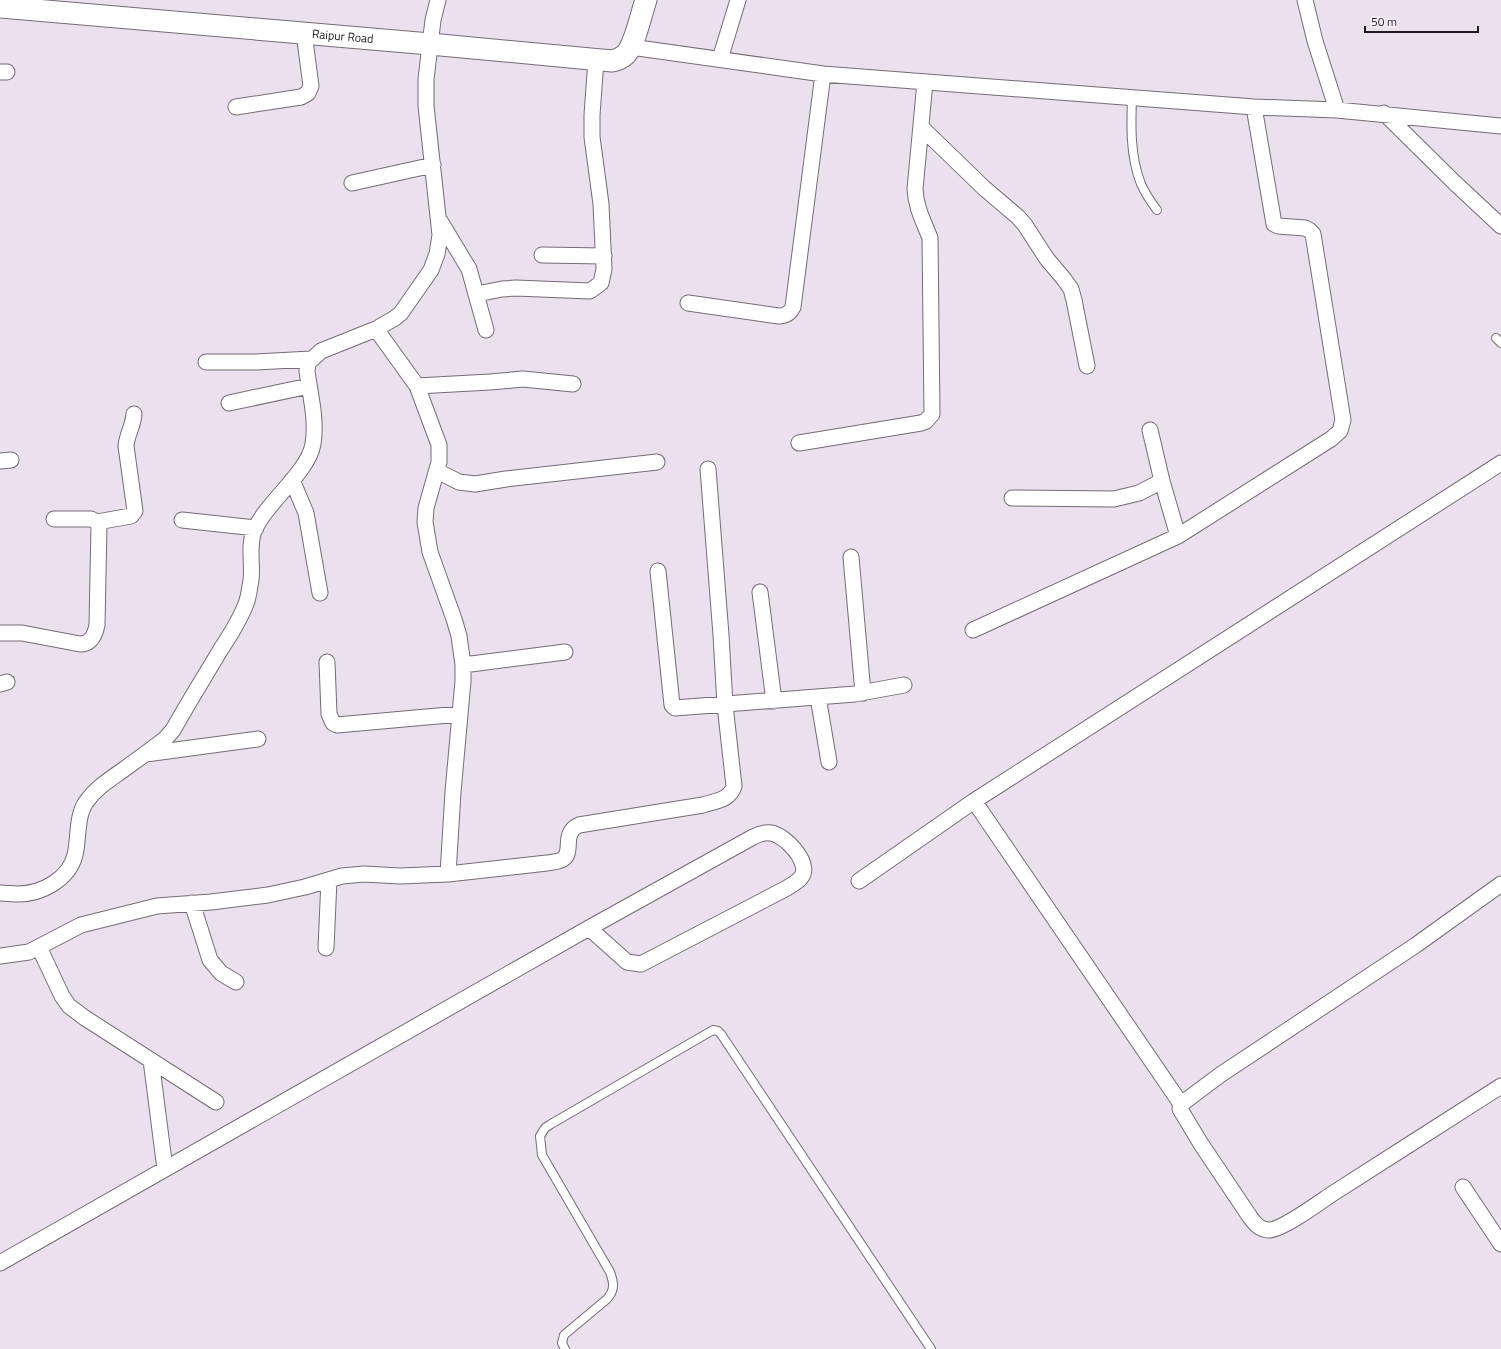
<svg xmlns="http://www.w3.org/2000/svg" width="1501" height="1349" viewBox="0 0 1501 1349" font-family="'Titillium Web',sans-serif">
  <rect width="100%" height="100%" fill="#ebe0ed"/>
  <g fill="none" stroke-linecap="round" stroke-linejoin="round">
    <defs>
      <path id="service" d="M1132,97c-1,29 -2,59 9,87 4,9 10,18 16,26
        M1496,338l5,5
        M565,1349l-3,-6 2,-8 43,-36c8,-9 7,-16 3,-27l-68,-117 -2,-19 5,-8 6,-4 162,-94 5,1 3,3 210,315"/>
      <path id="minor" d="M1305,0l10,41 22,69
        M631,47l192,27 431,33 83,3 164,16
        M720,59l18,-59
        M0,72h7
        M236,107l65,-10 7,-4 3,-7 -7,-53
        M1384,113l72,71 45,42
        M921,127l63,61 34,29 7,8 22,34 17,20 7,10 3,11 13,66
        M352,183l81,-18
        M440,221l29,48 17,61
        M542,255l62,1
        M477,294l25,-5 14,-1 74,3 11,-8 3,-14 -3,-65 -9,-67v-22l4,-55
        M688,303l91,13c7,0 11,-3 14,-9l30,-233
        M206,362h50l55,-3
        M417,386l73,-4 33,-3 50,5
        M229,403l80,-17
        M1150,430l12,51 16,55
        M799,443l122,-20 5,-2 6,-7 -2,-176c-7,-18 -14,-30 -15,-49l10,-107
        M0,461l11,-1
        M437,471l22,11 16,2 31,-5 151,-17
        M292,480l14,33 14,80
        M1012,498l102,1 25,-6 23,-12
        M182,520l74,8
        M97,522l34,-6 4,-5 -9,-65c1,-12 7,-19 8,-32
        M851,557l12,136
        M658,571l14,134 3,3 180,-14 49,-9
        M760,592l14,109
        M973,630l205,-94 153,-97 9,-8 3,-11 -30,-186 -4,-4 -4,-2 -27,-2 -4,-2 -20,-117
        M0,633h22l58,11c11,0 15,-9 17,-19l2,-100 -2,-3 -6,-3h-37
        M327,662l2,52 4,9 4,2 123,-11
        M463,665l102,-13
        M0,684l7,-2
        M818,697l11,65
        M146,754l112,-15
        M974,801l207,303
        M448,874l99,-11c5,-1 12,-1 16,-4 11,-7 -2,-26 16,-34l124,-20c13,-4 27,-5 31,-19l-9,-81 -4,-70 -13,-166
        M859,881l115,-80 527,-338
        M1501,884l-85,61 -196,130 -36,27 -3,2 -1,5 21,35 49,73c5,7 10,13 19,13 13,0 51,-28 63,-36 56,-36 113,-72 169,-108
        M0,893c6,0 12,1 18,1 24,0 51,-15 57,-39 4,-16 1,-38 11,-53 10,-14 23,-22 37,-32 14,-10 28,-20 42,-31l8,-9c15,-27 32,-54 48,-81 10,-15 20,-31 26,-48 2,-7 3,-15 4,-21 2,-16 -3,-34 3,-49 13,-30 54,-58 59,-87 4,-24 -3,-50 -6,-73l1,-8 13,-12 55,-22 19,-11 6,-5 30,-43 6,-16 3,-19 -14,-129v-27l7,-59 5,-20
        M192,903l18,57 11,13 15,9
        M39,947l23,49 7,10 16,12 131,84
        M326,948l3,-68
        M0,956l29,-4 52,-27 76,-19 54,-4 57,-7 37,-8 37,-11 22,-2 36,2 48,-2 5,-82 10,-111v-16l-4,-29 -5,-17 -24,-67 -5,-30 1,-14 13,-46v-17l-22,-59 -41,-57
        M151,1060l14,109
        M1463,1187l38,57
        M0,1263l589,-335 164,-91c6,-3 12,-5 18,-4 14,2 37,27 32,41 -2,6 -10,10 -16,14l-146,76 -14,-2 -38,-34"/>
      <g id="secondary">
        <path id="s1" d="M0,7l430,37 182,17c5,-1 10,-3 14,-7 9,-10 15,-40 20,-54"/>
      </g>
    </defs>
    <!-- service casing -->
    <use href="#service" stroke="#756b76" stroke-width="10"/>
    <!-- minor casing -->
    <use href="#minor" stroke="#756b76" stroke-width="17"/>
    <!-- secondary casing -->
    <use href="#secondary" stroke="#756b76" stroke-width="23"/>
    <!-- service -->
    <use href="#service" stroke="#fff" stroke-width="8"/>
    <!-- minor -->
    <use href="#minor" stroke="#fff" stroke-width="15"/>
    <!-- secondary -->
    <use href="#secondary" stroke="#fff" stroke-width="21"/>
  </g>
  <g text-anchor="middle" stroke-width="3" stroke-linejoin="round" paint-order="stroke">
    <!-- street labels -->
    <g font-size="12" fill="#1e1a1f" stroke="#f8edfa">
      <text dy="4" stroke="none"><textPath href="#s1" startOffset="344">Raipur Road</textPath></text>
    </g>
  </g>
  <!-- scale -->
  <path d="M1365 26v6h113v-6" fill="none" stroke="#1e1a1f" stroke-width="2"/>
  <text x="1371" y="26" font-size="12" fill="#1e1a1f" stroke="#f8edfa" stroke-width="3" paint-order="stroke">50 m</text>
</svg>
